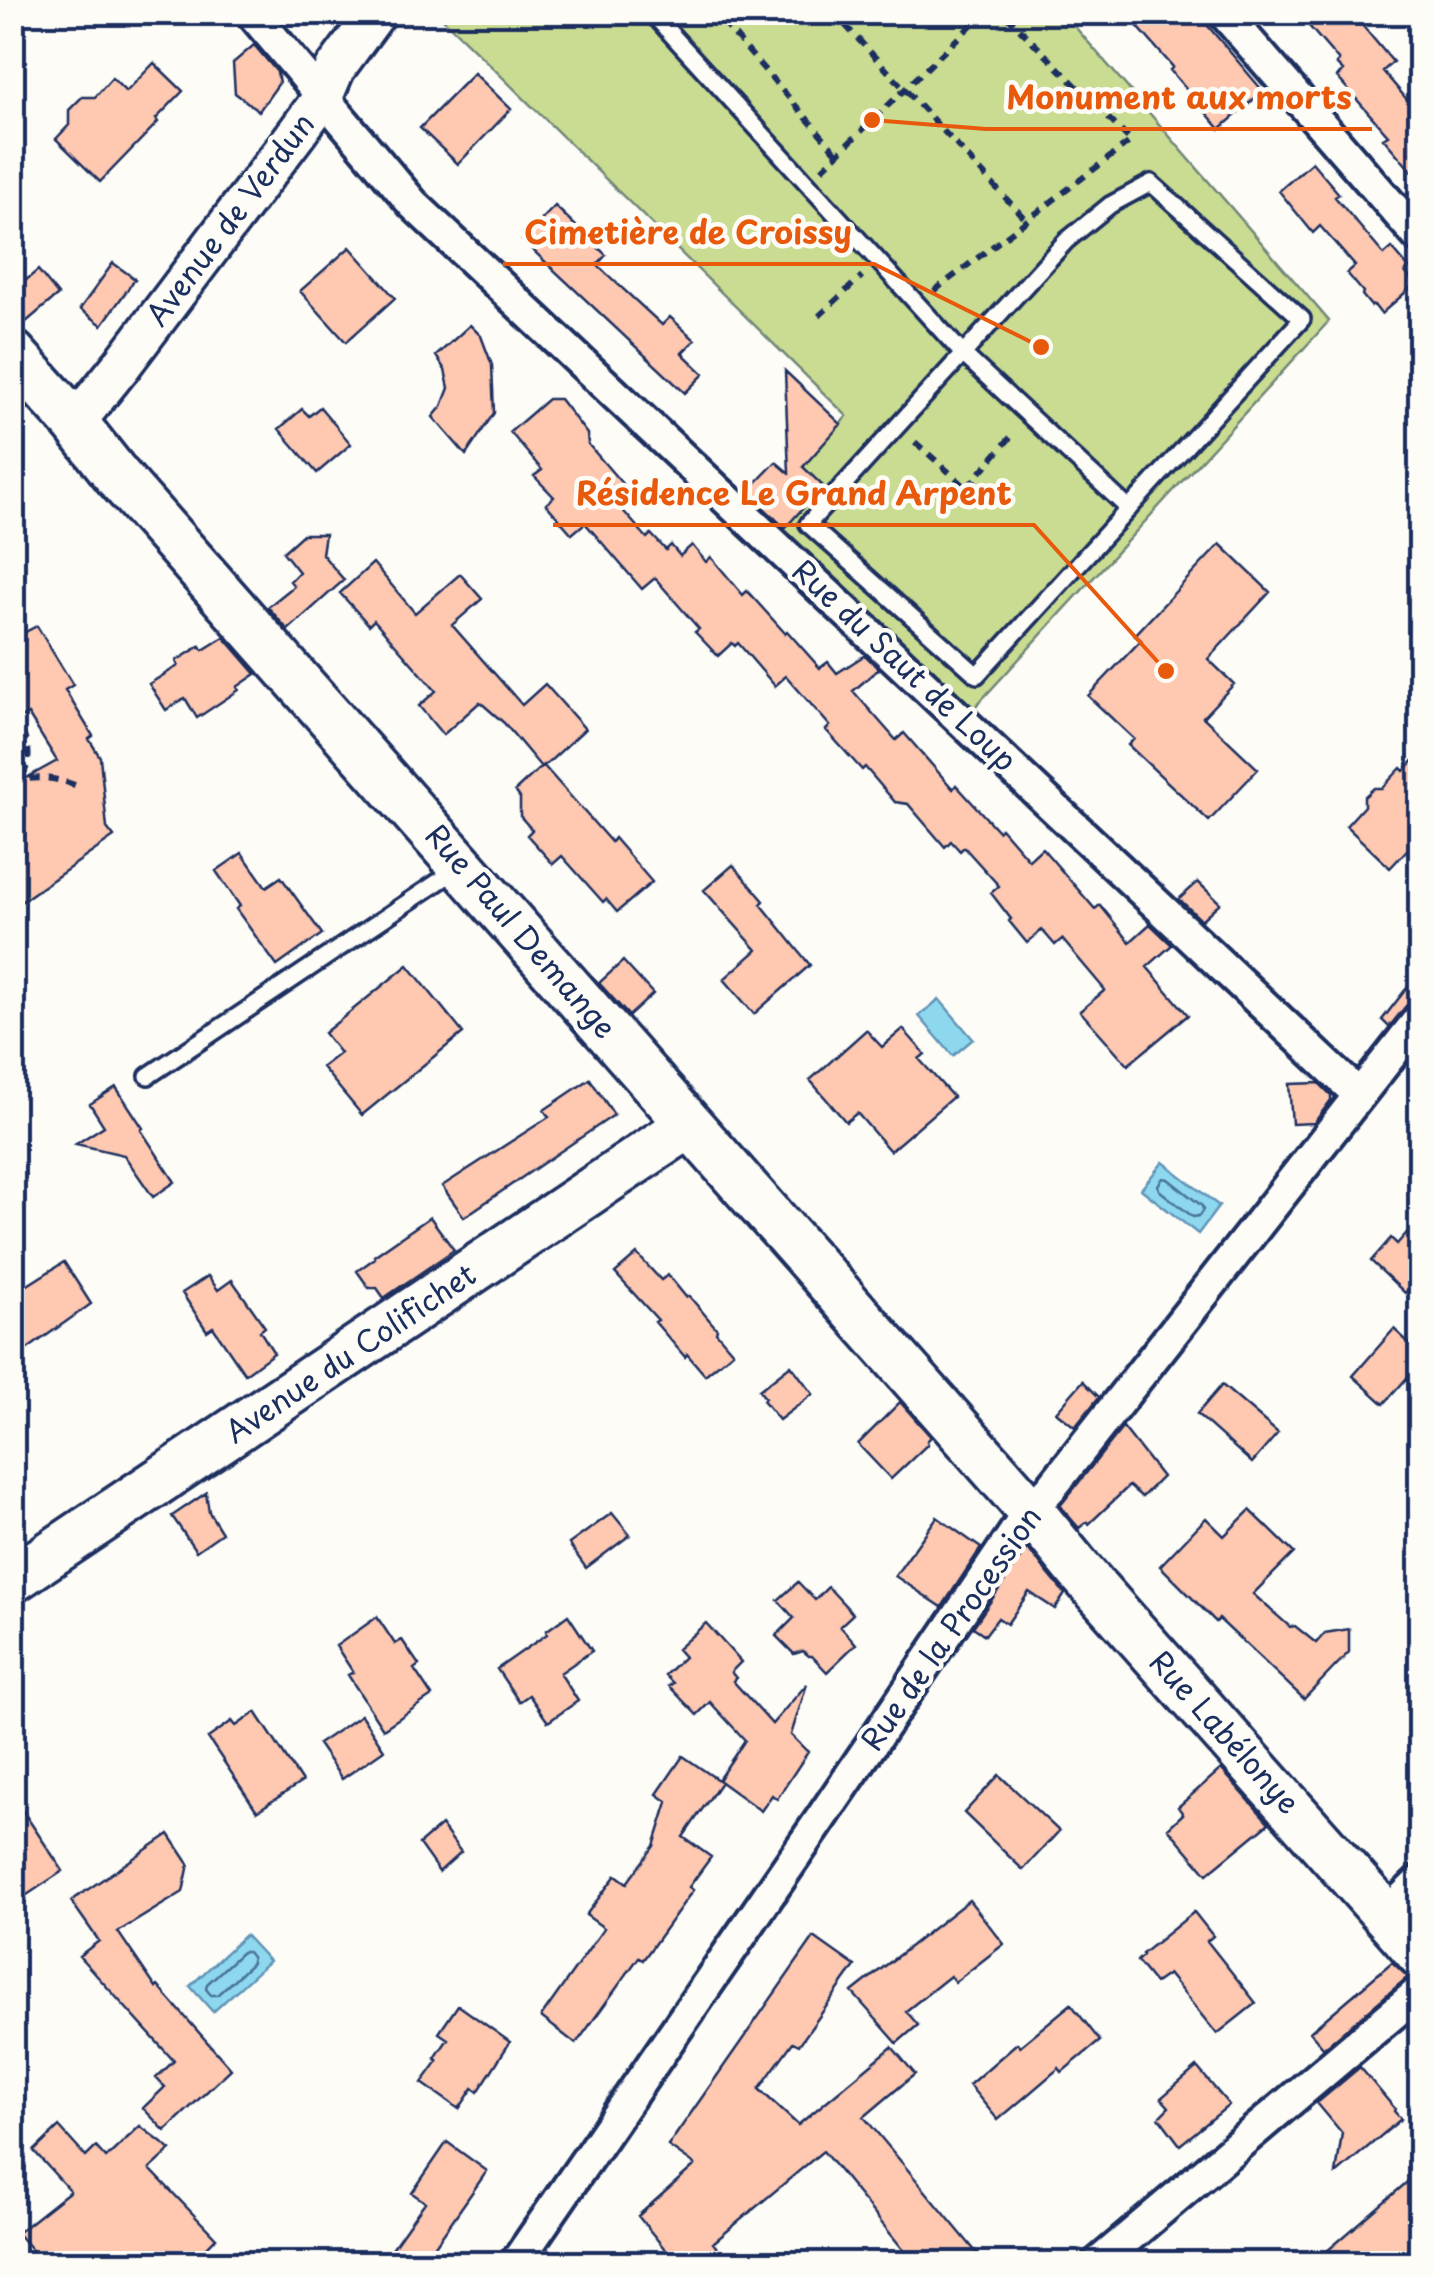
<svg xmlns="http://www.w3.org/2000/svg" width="1433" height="2276" viewBox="0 0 1433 2276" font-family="'Playpen Sans',sans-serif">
  <rect width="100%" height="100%" fill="#fdfcf7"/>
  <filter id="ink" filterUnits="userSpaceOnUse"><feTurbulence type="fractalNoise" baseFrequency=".01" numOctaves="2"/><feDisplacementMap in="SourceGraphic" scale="20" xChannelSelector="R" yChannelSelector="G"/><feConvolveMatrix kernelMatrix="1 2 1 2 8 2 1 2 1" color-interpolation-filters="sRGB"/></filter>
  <g filter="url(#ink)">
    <!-- green -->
    <path fill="#cadc91" stroke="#728678" stroke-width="2.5" d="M443,12l620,1 266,308 -355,387 -191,-178 39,-44 -19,-19 44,-51 -407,-400z"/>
    <!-- water -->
    <path fill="#8ed8ef" stroke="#6094b5" stroke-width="2.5" d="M939,999l34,40 -20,17 -34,-40z
      M1163,1162l56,44 -21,28 -57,-45z
      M245,1935l24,26 -56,51 -23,-26z"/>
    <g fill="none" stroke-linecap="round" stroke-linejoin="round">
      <!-- shore -->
      <path stroke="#497398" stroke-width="2.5" d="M1163,1178l5,1 34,27 1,4 -4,6 -6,1 -34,-27 -1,-5z
        M242,1952h5l4,5 1,6 -35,32h-6l-5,-6 1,-5z"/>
    </g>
    <!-- building -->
    <path fill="#fec8b1" stroke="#1b2f5e" stroke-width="2.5" d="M1125,12h71l67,79 -43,38 -50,-59 3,-3z
      M1297,12h54l42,50 -10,9 37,44v66l-37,-43 5,-3 -51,-58 6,-6 -7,-7 3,-3z
      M254,45l23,27 2,11 -20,28 -24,-18 -2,-30z
      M154,63l29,28 -27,28 2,3 -58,60 -44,-43 13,-14v-15l13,-13h13l17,-19 14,14z
      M474,73l37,36 -53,55 -38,-36z
      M1312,162l27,32 -4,3 49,58 8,-7 17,20 -4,4 10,12 -34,30 -7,-9 -3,1 -9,-11 1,-3 -16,-19 8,-7 -35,-40 -7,7 -34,-42z
      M555,206l51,49 -9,10 65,60 8,-8 25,23 -13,13 22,21 -19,19 -163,-153z
      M350,247l45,51 -49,44 -46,-51z
      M113,263l22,16 -33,46 -22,-16z
      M38,270l20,25 -39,33h-7v-36z
      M470,325l11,11 11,29 2,48 -28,42 -33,-38 9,-11 7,-18 -4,-18 -9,-14z
      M785,371l56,53 -38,43 20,19 -38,42 -38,-36 29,-30 13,11z
      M548,399h12l27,35 1,10 37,43 -13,11 35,40 4,-4 15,16 5,-5 9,11 12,-11 14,17 5,-5 32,38 4,-4 38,42 2,-2 33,37 8,-6 9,11 28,-18 14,14 -26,22 43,49 8,-7 49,56 3,-4 42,46 3,-3 28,32 13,-12 53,61 5,-4 30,37 20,-18 22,21 -25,22 41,48 -60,50 -48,-54 25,-21 -43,-51 -7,6 -13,-15 -15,13 -18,-22 2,-2 -20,-26 8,-7 -35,-39 -4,4 -9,-10 -6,6 -37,-43 -13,-2 -30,-35 -3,3 -36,-40 4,-4 -44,-50 -11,10 -37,-43 -3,3 -3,-3 -14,13 -23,-24 4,-3 -44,-51 -13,11 -57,-66 -13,11 -26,-30 8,-7 -20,-21 8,-6 -32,-38z
      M320,407l31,37 -34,29 -38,-44 23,-20 7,7z
      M303,534h22l-3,20 22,26 -56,50 -20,-23 26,-21 -4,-5 9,-9 -16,-20z
      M1220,544l50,48 -62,67 26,25 -31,33 55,52 -49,52 -81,-76 6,-6 -46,-43 53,-56 -6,-5z
      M373,563l42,50 45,-39 22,25 -30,26 70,80 23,-21 40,45 -37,34 -7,4 -37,-44 -24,-21 -37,33 -24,-29 17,-15 -62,-71 -5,5 -29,-32z
      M37,626l36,59 -8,5 28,46 -4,3 11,18 7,71 7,9 -102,71v-122l45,-25 -29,-47 -16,9v-84z
      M224,637l32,37 -19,13 2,3 -42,28 -12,-20 -19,12 -17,-26 29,-18 -2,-5 24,-15 3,4z
      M1420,754v82l-30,32 -44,-42 18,-20v-9l10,-9h8l19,-20 3,3z
      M543,765l68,77 3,-4 38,44 -35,30 -11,-13 -3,3 -41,-46 -9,8 -26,-29 5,-5 -12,-14v-18l-5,-7z
      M242,853l24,34 15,-10 41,57 -45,32 -41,-57 4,-3 -24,-35z
      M733,865l31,36 -3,3 49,61 -56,49 -30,-35 33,-29 -53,-60z
      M1198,882l22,21 -19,17 -22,-21z
      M623,961l30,33 -24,22 -30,-33z
      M408,965l55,68 -101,82 -40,-48 18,-14 -16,-20z
      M1420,971v29l-8,1 -6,5 -17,21 -7,-7z
      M903,1029l22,25 -6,5 34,38 -63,54 -33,-38 -11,9 -36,-42 56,-50 16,17z
      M590,1079l24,36 -150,102 -22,-31 107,-69 -5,-7z
      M1319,1083l12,12v5l-17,23 -22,1 -3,-40z
      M116,1087l27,41 -2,2 34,52 -22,15 -29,-42 -48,-11 28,-18 -14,-22z
      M430,1217l24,33 -70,48 -7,-10h-8l-12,-17 18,-13 -1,-2z
      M1420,1218v59l-15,16 -34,-32 20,-23 6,6z
      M637,1254l24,26 7,-5 18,22 3,-1 28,33 -1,3 17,20 -28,23 -18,-21 -2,3 -30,-35 3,-2 -43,-47z
      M64,1262l27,42 -79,56v-65z
      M208,1276l10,14 14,-10 33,47 -5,4 14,22 -29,21 -32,-47 -6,4 -25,-38z
      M1394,1329l26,24v10l-36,41 -31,-28z
      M791,1365l22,29 -34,26 -16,-20 2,-2 -6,-8z
      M1083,1381l16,16 -24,30 -19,-15z
      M1222,1385l56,48 -26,30 -55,-49z
      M900,1402l31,35 -4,4 1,3 -37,35 -33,-35z
      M1123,1427l39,50 -20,20 -13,-11 -40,38 -2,-2 -8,6 -19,-22z
      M206,1493l3,19 13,21 -26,18 -24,-35z
      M1250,1510l44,43 -41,41 37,33 5,-1 21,17 9,-10 24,-4v23l-45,47 -85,-80 -3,3 -56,-56 46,-48 18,18z
      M612,1513l18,22 -44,33 -17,-24z
      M937,1517l44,31 -39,59 -47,-31z
      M1027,1548l38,46 -10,15 -26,-17 -22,32 -9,-6 -13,17 -12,-8z
      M798,1582l17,18 13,-13 25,27 -13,12 16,18 -29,28 -15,-16h-3l-6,-5 -9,3 -18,-18 18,-18 -16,-18z
      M568,1615l24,36 -32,22 18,28 -30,21 -19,-27 -10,7 -22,-33 50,-35 -1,-3z
      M377,1617l18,27 7,-4 17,25 -5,4 18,27 -49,33 -35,-54 5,-3 -17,-26z
      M706,1623l35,39 -10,10 5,6 -3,3 39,43 35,-40 -16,51 17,17 -31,47 -5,-4 -11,16 -43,-31 27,-40 -35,-38 -13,13 -28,-29 4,-3 -8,-8 19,-18 -7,-8z
      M256,1712l46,70 -45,29 -49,-73 24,-17 4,5z
      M361,1715l23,35 -42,29 -24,-35z
      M683,1756l38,26 -38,55 28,20 -22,30 4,3 -50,70 -4,-3 -63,87 -35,-27 63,-89 -18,-13 30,-40 11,8 27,-37 14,-44 -11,-8z
      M1221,1769l48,54 -62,51 -39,-46 15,-14 -5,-7z
      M999,1775l60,56 -36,39 -59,-57z
      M12,1795l51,76 -51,34z
      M441,1825l20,27 -22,20 -20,-28z
      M169,1834l20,30 -6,28 -65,40 38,56 2,-2 73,83 -66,62 -22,-23 22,-21 -9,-9 18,-17 -95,-105 20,-15 -28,-40z
      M969,1900l35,44 -49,38 -5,-6 -44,35 12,14 -21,18 -45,-51z
      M1194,1912l19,24 -6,5 49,62 -39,31 -49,-60 -13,9 -18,-22 6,-6 -1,-1z
      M814,1937l41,29 -56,79 -6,-3 -34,47 39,36 94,-78 23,27 -51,43 122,147h-71l-92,-113 -110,92 17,21h-53l-39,-48 57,-51 -27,-19z
      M1392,1962l16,15 -84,71 -14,-16z
      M1071,2004l29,37 -38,31 -3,-4 -61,52 -29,-35 48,-42 3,3z
      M458,2005l52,37 -32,50 -5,-4 -14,21 -37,-26 16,-22 -3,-3 13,-19 -9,-6z
      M1197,2067l32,38 -49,40 -21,-28 10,-10 -8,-9z
      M1360,2067l35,42 -1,2 7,8 -65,55 6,-41 -25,-30z
      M140,2126l31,24 -21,19 66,69 -9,9 15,17h-178l-27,-31 53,-42 -36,-40 25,-24 27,30 10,-10 10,11z
      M447,2142l40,29 -65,93h-41l44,-62 -13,-9z
      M1420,2171v93h-108z"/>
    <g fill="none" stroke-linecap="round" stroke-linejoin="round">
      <defs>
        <path id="service" d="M651,12l312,342 166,155
          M1151,183l151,136 -325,356 -169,-151 258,-283 44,-36z
          M148,1076l311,-208"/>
        <path id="minor" d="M251,12l162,192 946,891
          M1223,12l195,224
          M1386,1914l34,-33
          M515,2264l301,-438 214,-316 21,-22 369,-470
          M1097,2264l323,-273"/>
        <path id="tertiary" d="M75,423l46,-57 175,-232 27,-37 12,-28 42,-57"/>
        <path id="secondary" d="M12,353l63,70 42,53 913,1034 49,60 341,384
          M12,1580l677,-455"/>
      </defs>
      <!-- service casing -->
      <use href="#service" stroke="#1b2f5e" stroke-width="22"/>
      <!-- minor casing -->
      <use href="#minor" stroke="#1b2f5e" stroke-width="38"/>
      <!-- tertiary casing -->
      <use href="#tertiary" stroke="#1b2f5e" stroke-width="45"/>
      <!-- secondary casing -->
      <use href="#secondary" stroke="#1b2f5e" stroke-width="52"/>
      <!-- path -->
      <path stroke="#1b2f5e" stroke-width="6" stroke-dasharray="10 8" stroke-linecap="butt" d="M748,12l-20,16 110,126
        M833,12l194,209
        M822,169l163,-157
        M934,291l197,-150 -128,-129
        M819,316l43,-40
        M915,442l52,46 48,-56
        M12,717c16,24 23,36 9,63
        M12,782c22,-6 44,-5 65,4"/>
      <!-- service -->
      <use href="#service" stroke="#fdfcf7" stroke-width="15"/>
      <!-- minor -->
      <use href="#minor" stroke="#fdfcf7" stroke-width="30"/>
      <!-- tertiary -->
      <use href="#tertiary" stroke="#fdfcf7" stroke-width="38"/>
      <!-- secondary -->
      <use href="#secondary" stroke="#fdfcf7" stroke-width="45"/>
    </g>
  </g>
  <g text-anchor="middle" stroke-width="9" stroke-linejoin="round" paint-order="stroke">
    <!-- street labels -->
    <g font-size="30" fill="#1b2f5e" stroke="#fdfcf7">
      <text transform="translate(231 220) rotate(-53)" y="10">Avenue de Verdun</text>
      <text transform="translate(904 666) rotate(43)" y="10">Rue du Saut de Loup</text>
      <text transform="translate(520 932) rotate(49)" y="10">Rue Paul Demange</text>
      <text transform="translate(351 1354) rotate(-34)" y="10">Avenue du Colifichet</text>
      <text transform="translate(952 1629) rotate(-55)" y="10">Rue de la Procession</text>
      <text transform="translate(1224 1733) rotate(48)" y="10">Rue Labélonye</text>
    </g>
  </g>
  <!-- callouts -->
  <path fill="none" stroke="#e8590c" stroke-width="4" d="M872 120L986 129H1372M1041 347L874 264H503M1166 671L1034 525H553"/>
  <g fill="#e8590c" stroke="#fdfcf7" stroke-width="4">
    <circle cx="872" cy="120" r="10"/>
    <circle cx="1041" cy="347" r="10"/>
    <circle cx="1166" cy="671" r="10"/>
  </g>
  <g font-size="32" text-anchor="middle" font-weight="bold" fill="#e8590c" stroke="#fdfcf7" stroke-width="9" stroke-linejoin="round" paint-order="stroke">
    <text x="1179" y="109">Monument aux morts</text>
    <text x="688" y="244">Cimetière de Croissy</text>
    <text x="794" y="505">Résidence Le Grand Arpent</text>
  </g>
  <!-- margin -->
  <rect width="1433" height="2276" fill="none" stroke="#fdfcf7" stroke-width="50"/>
  <rect x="25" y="25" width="1383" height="2226" fill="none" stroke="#1b2f5e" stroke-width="4" filter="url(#ink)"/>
</svg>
